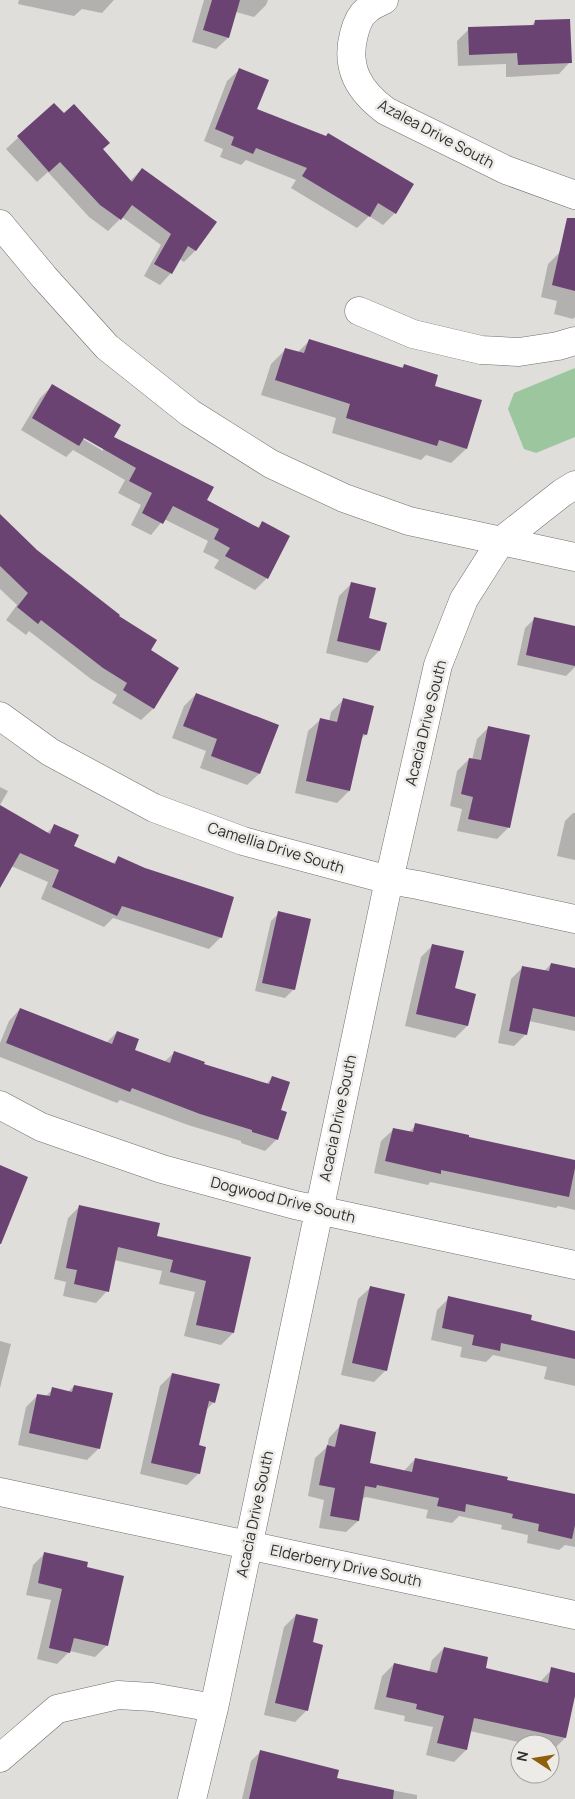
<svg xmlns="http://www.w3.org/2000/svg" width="575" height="1799" viewBox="0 0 575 1799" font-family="Manrope,sans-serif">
  <rect width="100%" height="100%" fill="#e0dedb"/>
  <!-- green -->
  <path fill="#9cc69e" d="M575,368v69l-39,16 -12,-4 -16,-40 6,-16z"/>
  <!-- shadow -->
  <path fill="#0003" fill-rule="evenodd" d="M19,0h95l-12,13 -20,-4 -8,7 -56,-12z
    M204,0h64l-2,5 -12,12 -18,-5 -8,26 -12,11 -24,-7z
    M535,22l35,40 -11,12 -53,3v-13l-48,2 -1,-25 12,-12 62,-3z
    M239,70l16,40 140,103 -12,12 -14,-9 -12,12 -66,-40 5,-8 -50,-20 -5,5 -21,-8 3,-8 -19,-8 23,-60z
    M54,104l47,45 29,32 12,-12 74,53 -21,29 -11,11 -5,-3 -8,14 -11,12 -16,-9 17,-31 -39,-28 -14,14 -19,-14 -41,-45 -11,10 -31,-33z
    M560,252l15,3v62l-2,2 -19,-5 3,-13 -16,-4 7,-33z
    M309,341l92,27 3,-3 62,84 -15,14 -25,-8 -5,5 -89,-27 4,-15 -75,-23 10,-31 15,-15 11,4z
    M52,386l60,51 94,64 51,27 5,-5 5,55 -12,12 -41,-22 5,-8 -16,-8 5,-11 -44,-22 -13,16 -20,-10 10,-20 -23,-12 7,-13 -52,-30 -7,7 -45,-27 19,-32zM79,434l24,14v3l-25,-15z
    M0,516l37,35 80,66 32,34 29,17 -25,41 -12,11 -29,-17 5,-8 -26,-16 -62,-48 -3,4 -20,-15 11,-15 -17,-16z
    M351,584l17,35 11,32 -12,12 -41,-10 13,-57z
    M535,618l40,9v40l-9,9 -49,-11 8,-37z
    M196,694l63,80 -12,11 -47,-17 6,-17 -34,-13 12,-32z
    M343,700l23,34 -5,5 -12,52 -12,12 -42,-10 13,-62 12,-11 9,2 2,-10z
    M489,727l19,101 -11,11 -40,-8 5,-22 -12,-3 7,-35 12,-12 3,1 5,-21z
    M0,787l8,4 -8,14z
    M0,806l47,27 8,-8 18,22 39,17 7,-6 102,79 -12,12 -96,-31 -9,9 -63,-28 7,-17 -37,-16 -11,15z
    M573,813h2v47l-18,-4 8,-35z
    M279,913l31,7 -17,70 -8,8 -30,-7 16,-70z
    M433,945l20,44 21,5 -7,32 -12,12 -50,-12 16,-69z
    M551,964l24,5v62l-46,-10 -3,13 -12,12 -16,-3 13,-64 12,-12 21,4z
    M20,1009l86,34 11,-11 16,19 31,11 11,-10 27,13 64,19 6,-6 8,33 -3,28 -12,12 -24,-8v-2l-53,-16 -68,-25 -3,3 -117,-46v-14l9,-22z
    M416,1125l51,13 108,23v49l-17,-4 -2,2 -126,-26 -2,3 -54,-12 7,-32 12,-11 15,3z
    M80,1206l75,31 95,21 -17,75 -12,12 -37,-9 11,-44 -36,-8 3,-13 -48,-11 -7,31 -11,12 -33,-7 3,-14 -12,-3 14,-61z
    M370,1288l16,82 -12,12 -33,-7 17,-76z
    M449,1298l81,23 45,12v53l-31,-7 3,-12 -54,-12 -7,7 -26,-5 2,-10 -31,-7 6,-30z
    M0,1341l11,3 -11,44z
    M172,1374l42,28 -8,8 -8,36 1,27 -12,12 -47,-11 20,-88z
    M74,1386l25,62 -12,12 -69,-15 8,-38 12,-12 7,2 8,-8 15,3z
    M340,1426l28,38 35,8 12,-13 160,37v51l-10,-2 -6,5 -32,-7 1,-8 -27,-6 1,-4 -43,-9 -7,7 -26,-5 2,-8 -62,-13 -4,2 -4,22 -12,11 -27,-4 5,-28 -16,-4 7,-38 12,-11 2,-9z
    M45,1553l41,15 21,77 -12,12 -25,-6 -13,13 -20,-5 14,-59 -25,-5 7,-30z
    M296,1615l15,28 -4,67 -12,12 -31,-7 20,-88z
    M444,1648l40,21 56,13 12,-13 23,5v16l-10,48 -12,12 -3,-1v-5h-23l-57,-13 -4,19 -12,12 -28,-7 7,-28 -29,-6 1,-5 -31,-7 8,-33 12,-12 35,8 3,-12z
    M261,1751l74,28 82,16v4h-175l9,-38z"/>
  <!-- building -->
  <path fill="#6a4372" d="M212,0h28l-11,38 -26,-8z
    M570,19l2,44 -54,2 -1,-12 -48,2 -1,-28 66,-2 1,-5z
    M239,68l30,12 -12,29 69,27 2,-3 86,51 -18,30 -18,-11 -8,14 -68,-41 5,-8 -51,-20 -3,6 -22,-9 3,-8 -19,-8z
    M54,103l10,10 10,-9 36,39 -7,6 29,33 10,-14 75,54 -21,29 -8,-5 -16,28 -18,-10 17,-30 -39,-29 -11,15 -21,-15 -40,-43 -11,10 -32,-36z
    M567,218h8v73l-23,-6z
    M309,339l94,29 1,-4 34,11 -3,11 47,14 -15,49 -28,-9 -2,6 -91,-28 4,-14 -75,-24 10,-32 19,5z
    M52,384l69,41 -7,12 100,50 -7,13 52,28 3,-7 28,15 -22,43 -43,-23 5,-8 -16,-9 5,-10 -46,-23 -10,18 -21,-11 10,-20 -23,-12 7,-13 -52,-30 -5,8 -47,-28z
    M0,514l37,36 83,65 -1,1 38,24 -6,10 28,18 -25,41 -31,-19 4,-7 -24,-15 -62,-48 -3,4 -21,-17 11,-14 -28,-27z
    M351,582l25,6 -7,30 18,5 -7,28 -43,-10z
    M534,617l41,9v40l-49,-11z
    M196,693l83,32 -19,49 -49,-18 6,-17 -34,-13z
    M343,698l31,8 -7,29 -4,-1 -13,57 -44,-10 14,-63 17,4z
    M488,726l42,9 -20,93 -42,-9 5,-22 -12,-3 8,-36 12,2z
    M0,805l50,29 4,-10 25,11 -5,11 41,18 3,-8 27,12 89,29 -12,41 -100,-32 -5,10 -65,-29 7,-17 -39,-17 -20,35z
    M278,911l33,8 -16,71 -33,-7z
    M432,944l32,7 -9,37 21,6 -8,32 -52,-12z
    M551,963l24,5v49l-42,-9 -6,27 -18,-4 13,-65 27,5z
    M20,1008l92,36 5,-13 22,8 -4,11 35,13 4,-12 31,11 -1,2 65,20 3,-8 18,6 -9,28 6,2 -9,28 -26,-8v-2l-52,-16 -68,-26 -2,4 -124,-49z
    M415,1123l54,12v2l106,23v8l-6,29 -128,-27v4l-56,-13 8,-33 20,4z
    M0,1165l28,12 -27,67h-1z
    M79,1205l81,18 -3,13 94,21 -17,76 -38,-8 10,-44 -36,-9 3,-12 -55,-13 -9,45 -35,-8 3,-14 -11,-2z
    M370,1286l35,8 -18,77 -35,-8z
    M448,1296l84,19 -1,5 44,11v28l-74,-16 -1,8 -28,-6 2,-10 -32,-7z
    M172,1373l48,11 -5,19 -6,-2 -10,44 7,2 -6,27 -49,-11z
    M74,1385l39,8 -13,56 -71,-16 8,-39 13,2 2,-9 20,5z
    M340,1424l36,8 -6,31 42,9 3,-14 93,19 -1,3 68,14v31l-3,14 -34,-8 1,-7 -27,-6 1,-4 -47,-10 -1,8 -28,-6 2,-8 -62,-13 -1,3 -11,-2 -6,35 -29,-5 5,-28 -16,-3 8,-40 8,2z
    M44,1552l44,10 -1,5 37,9 -16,70 -34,-8 -4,15 -21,-5 13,-59 -24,-6z
    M296,1614l22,5 -5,23 10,3 -15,66 -33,-8z
    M444,1647l44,10 -2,11 62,15 3,-16 24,6v23l-9,42 -92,-20 -7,32 -30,-7 7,-27 -28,-7 1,-5 -31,-7 8,-34 43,10z
    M260,1750l79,20 -2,8 57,12 -1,9h-144z"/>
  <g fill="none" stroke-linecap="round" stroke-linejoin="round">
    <defs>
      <path id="minor" d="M384,0c-6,3 -13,6 -17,10 -7,5 -11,16 -13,24 -9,34 5,57 32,77l120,59 69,25
        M0,224l44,53 63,70 83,66 81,51 73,34 65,23 166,36
        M359,311l54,23 68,16 38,2 39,-6 17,-5
        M0,716l50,36 104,56 89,33 146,39 29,5 157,34
        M0,1105l41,22 121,42 133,36 280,60
        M0,1492l575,123
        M0,1758l57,-49 61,-14 34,2 62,11
        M192,1799l22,-91 175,-828 49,-215 26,-66 37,-58 61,-48 13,-8"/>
    </defs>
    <!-- minor casing -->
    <use href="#minor" stroke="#706e6c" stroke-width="29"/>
    <!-- minor -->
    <use href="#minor" stroke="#fff" stroke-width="28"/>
  </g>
  <g text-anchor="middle" stroke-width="5" stroke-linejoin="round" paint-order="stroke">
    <!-- street labels -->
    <g font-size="15" fill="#2f2f2e" stroke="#edebe8">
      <text transform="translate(436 134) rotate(28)" y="5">Azalea Drive South</text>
      <text transform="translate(426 723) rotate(-76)" y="5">Acacia Drive South</text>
      <text transform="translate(276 848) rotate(17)" y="5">Camellia Drive South</text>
      <text transform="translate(338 1118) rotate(-78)" y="5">Acacia Drive South</text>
      <text transform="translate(283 1200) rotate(14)" y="5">Dogwood Drive South</text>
      <text transform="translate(255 1514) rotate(-78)" y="5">Acacia Drive South</text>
      <text transform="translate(346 1566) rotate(12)" y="5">Elderberry Drive South</text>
    </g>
  </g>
  <!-- north arrow -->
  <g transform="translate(535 1759) rotate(282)"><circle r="24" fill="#edebe8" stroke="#a1a09e"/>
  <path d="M0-4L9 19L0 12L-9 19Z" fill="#8f600b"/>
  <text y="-8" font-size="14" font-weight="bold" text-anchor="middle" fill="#2f2f2e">N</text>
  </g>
</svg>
